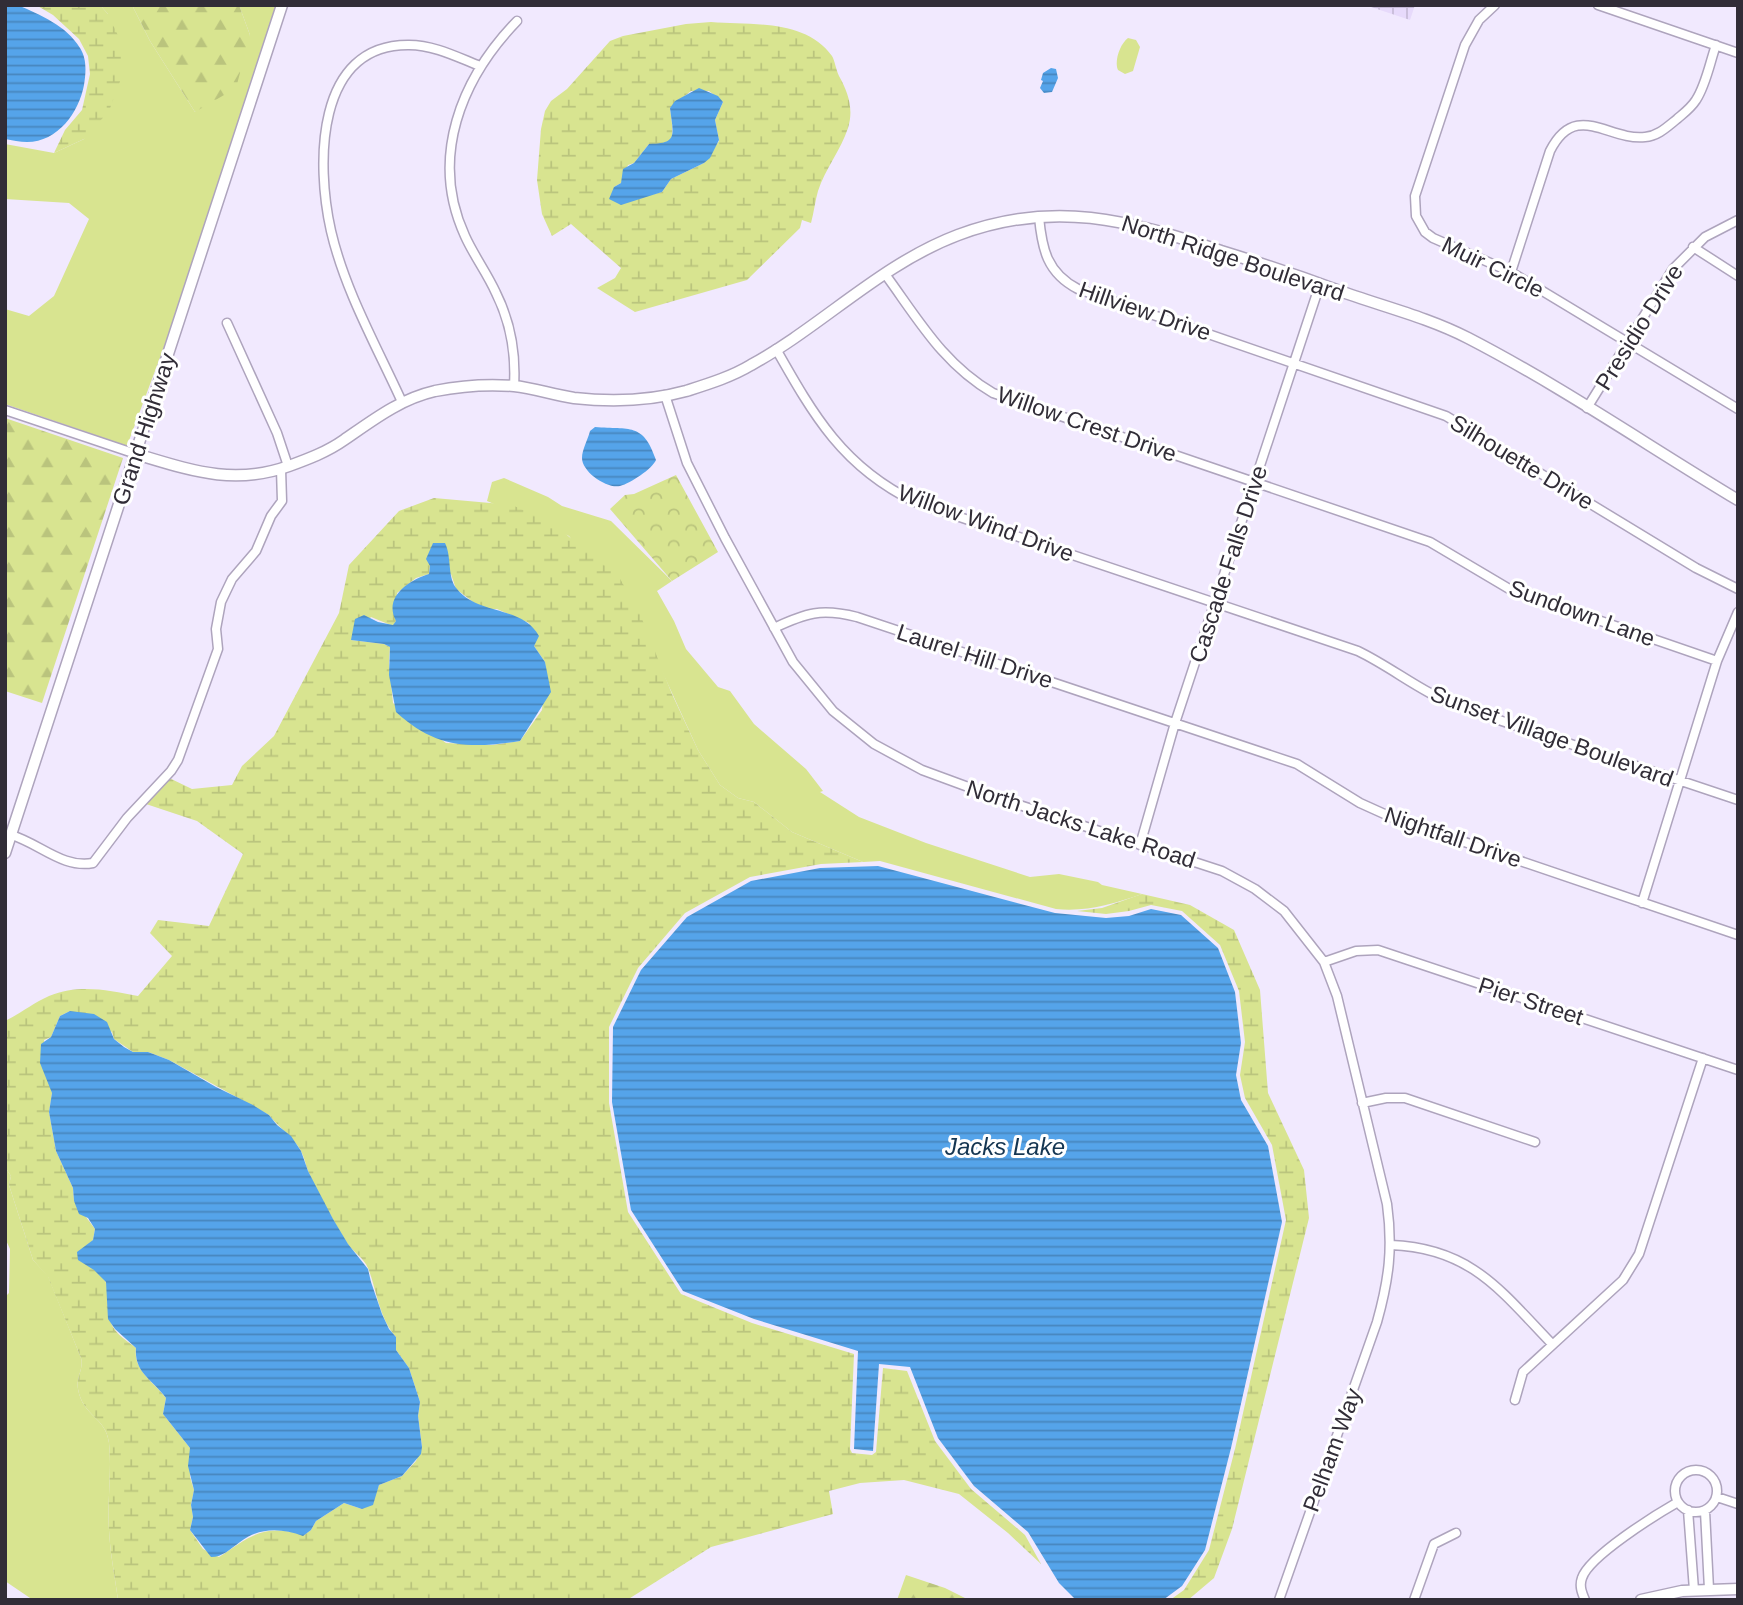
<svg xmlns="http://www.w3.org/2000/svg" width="1743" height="1605" viewBox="0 0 1743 1605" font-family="Arial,sans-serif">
  <defs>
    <pattern id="industrial-grid" width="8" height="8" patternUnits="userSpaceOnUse" patternTransform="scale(1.75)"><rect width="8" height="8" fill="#e7dafb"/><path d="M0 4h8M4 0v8" fill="none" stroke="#c7bbd8"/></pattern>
    <pattern id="forest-firs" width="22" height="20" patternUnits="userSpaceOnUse" patternTransform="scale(1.75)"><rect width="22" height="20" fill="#d8e490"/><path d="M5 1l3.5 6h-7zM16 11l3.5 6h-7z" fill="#bac47d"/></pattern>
    <pattern id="wetland-marsh" width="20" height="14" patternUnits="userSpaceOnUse" patternTransform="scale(1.75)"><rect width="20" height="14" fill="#d8e490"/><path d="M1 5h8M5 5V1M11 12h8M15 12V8" fill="none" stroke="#bac47d"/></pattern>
    <pattern id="park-crowns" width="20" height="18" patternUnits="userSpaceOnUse" patternTransform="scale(1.75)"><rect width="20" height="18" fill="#d8e490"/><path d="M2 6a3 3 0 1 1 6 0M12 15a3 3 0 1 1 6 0" fill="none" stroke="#bac47d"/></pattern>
    <pattern id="water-rules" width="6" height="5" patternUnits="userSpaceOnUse" patternTransform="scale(1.75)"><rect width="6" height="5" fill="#55a4ea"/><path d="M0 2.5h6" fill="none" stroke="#4786be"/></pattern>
  </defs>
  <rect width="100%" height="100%" fill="#f1e9fe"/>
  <!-- industrial -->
  <path fill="url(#industrial-grid)" d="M1365,5h50l-5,15z"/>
  <!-- grass -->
  <path fill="#d8e490" d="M100,5h32l18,36 45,71 55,-77 -11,-30h39l-92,283 -59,158 -122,-42v-95l24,7 25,-20 35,-77 -20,-16 -64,-4v-55l49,9 30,-14 24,-125z
    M1128,38l8,2 4,7 -7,24 -8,3 -7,-4c-4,-9 2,-26 10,-32z
    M504,478l44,19 14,9 49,15 61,60 -15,10 17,30 12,28 32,38 12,4 24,33 52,45 17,22 -3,1 39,25 67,26 104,34 29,-3 39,8 4,3 40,9c-29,10 -55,18 -86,15l-176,-48 -17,1 -71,-30 -38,-30 -16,-4 -18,-13 -22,-35 -42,-92 -87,-122 -82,-35 5,-19z
    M5,1167l6,9 -2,9 24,75 15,16 33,82c3,10 -5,20 -3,31 5,28 28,28 31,54 3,29 -2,58 0,87 1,23 6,47 9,70h-85l-28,-19v-284l4,-4 1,-44 -5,-11z"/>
  <!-- forest -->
  <path fill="url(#forest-firs)" d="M132,5h107l11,30 -14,53 -41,24 -45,-71z
    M5,418l118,40 -81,245 -37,-12z
    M906,1575l39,13 24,12h-72z"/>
  <!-- wetland -->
  <path fill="url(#wetland-marsh)" fill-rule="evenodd" d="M36,5h64l8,9 13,28 1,34 -13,35 -25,28 -30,14 11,-23 17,-20 8,-36 -2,-18 -9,-17 -26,-24z
    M711,22c39,3 95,-3 121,34 3,5 4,14 7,20 9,16 15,33 9,52 -7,22 -23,41 -30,63 -3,10 -4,21 -7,32l-9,-3 -2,8 -53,52 -112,32 -38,-24 18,-10 6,-10 -50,-44 -19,12 -10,-22 -5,-34 4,-51 4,-18 6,-10 16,-12 43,-48 13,-5 63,-12zM691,91h18l14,11 -8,18 4,21 -15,22 -33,16 -9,13 -12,3 -36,-8 7,-4 7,-18 6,-2 15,-19c31,7 23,-16 21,-36z
    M434,498l78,7 40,18 67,54 21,37 32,80 26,56 22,35 18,13 16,4 38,30 71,30 -42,2 -71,13 -65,36 -47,55 -29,59v76l19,109 53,82 71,29 102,31 -4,95 2,4 20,2 4,-3 7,-84 24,3 28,70 36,48 54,46 16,29 -33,-31 -49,-39 -55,-14 -44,3 -31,8 4,23 -122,33 -84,53h-509c-3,-23 -8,-47 -9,-70 -2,-29 3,-58 0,-87 -3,-26 -26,-26 -31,-54 -2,-11 6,-21 3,-31l-33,-81 -15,-17 -24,-75 2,-9 -6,-9v-146c15,-7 28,-18 44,-25 30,-12 58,-6 89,0l34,-40 -22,-23 8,-13 51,6 34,-72 -46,-33 -51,-17 17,-29 29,14 40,-4 10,-19 32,-30 65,-123 10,-48 50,-54zM430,566l21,8 5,15 21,16 8,4h12l32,14 7,18 -2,5 11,16 1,11 -4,37 -22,31 -28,4 -46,-2 -53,-40 -4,-41 1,-15 -6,-3 -33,-4 20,-23 22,9 3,-5 1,-28 19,-15 13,-4zM70,1011l42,21 2,7 19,13h15l21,8 100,55c10,13 24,21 32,36 3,6 5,14 7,20 11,25 25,49 39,72 6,9 17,15 21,25 9,23 11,50 28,69v13l13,18 11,34 -2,14 4,31 -6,14 -14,15 -23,9 -3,8 -14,16 -18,-6 -28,18 -5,9 -7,5c-41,-12 -53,1 -85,22l-16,-8 -13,-19 3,-13 -2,-12 3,-15 -4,-13v-29l-27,-34 3,-16c-12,-16 -33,-27 -30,-50 -6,-5 -16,-11 -21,-18 -12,-17 -2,-37 -10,-49 -6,-10 -18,-16 -27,-22l15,-19 2,-11 -21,-28 -1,-13 -17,-37 -7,-39 3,-19 -8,-53 7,-3 9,-21z
    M1142,894l48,11 44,25 26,60 8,103 36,77 5,48 -77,311 -18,49 -26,22h-18l14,-10 25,-40 26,-101 51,-229 -14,-75 -27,-47 -5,-23 5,-33 -6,-51 -19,-46 -38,-34 -31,-6 -22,6 -23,3 -29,-3 25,-3z"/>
  <!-- park -->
  <path fill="url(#park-crowns)" d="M676,475l42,77 -46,29 -62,-72 15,-14 9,-1z"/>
  <!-- water -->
  <path fill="url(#water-rules)" d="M18,5c22,10 48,20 62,43 7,11 6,24 4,37 -5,27 -26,57 -57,57 -7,0 -15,-2 -22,-3v-133z
    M1051,68l5,1 2,9 -6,14 -8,1 -4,-5 3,-7 -2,-1 2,-7z
    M699,88l19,8 5,6 -8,18 4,20 -9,18 -6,5 -33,16 -9,13 -41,13 -12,-6 5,-12 7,-4 2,-14 11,-6 15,-19c30,0 24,-10 21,-36l5,-7z
    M595,427c35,3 48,-5 61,33 -4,9 -25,23 -36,26 -13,3 -38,-14 -38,-28 0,-8 6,-19 8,-27z
    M433,543h12c7,14 2,35 12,46 22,27 65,16 82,47l-5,10 11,16 6,30 -31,49c-51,8 -85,7 -124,-29l-7,-37 1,-28 -6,-3 -33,-4 4,-21 9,-4 14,7 15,3 3,-4c-13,-24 13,-41 33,-47l1,-8 -4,-7z
    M878,866l177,47 51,5 23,-2 22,-7 30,6 37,33 17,44 6,51 -5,32 5,25 27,46 14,76 -51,226 -26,102 -23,36 -19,14h-87l-17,-17 -31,-51 -54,-46 -36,-48 -28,-71 -31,-3 -6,87 -19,-2 4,-98 -104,-32 -71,-28 -52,-81 -19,-108 1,-75 28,-57 46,-53 64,-36 69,-13z
    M70,1011l24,3 13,8 7,17 10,8 9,5h15l21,8 47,27 37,18 16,10 8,10 14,11 10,15 7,20 25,48 15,25 20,25 3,13 11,32 7,15 7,8v13l13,18 11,34 -2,14 4,31 -1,7 -19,22 -23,9 -6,20 -11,4 -18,-6 -28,18 -5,9 -8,6c-22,-8 -43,-9 -63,6 -10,7 -17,15 -29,15l-21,-27 3,-13 -2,-12 3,-15 -6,-24 2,-18 -27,-34 3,-16c-13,-18 -32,-25 -30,-50l-21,-19 -7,-10 -2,-37 -12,-12 -16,-10 -1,-8 16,-12 2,-11 -7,-11 -9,-4 -5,-13 -1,-13 -17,-37 -7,-39 3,-19 -12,-30 1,-19 10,-7 9,-21z"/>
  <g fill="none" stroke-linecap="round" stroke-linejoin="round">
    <defs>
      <path id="minor" d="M1495,5l-16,15 -14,25 -50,151 1,20 9,16 8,6 78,34 227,137
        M1598,5l140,48
        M1039,217c3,32 8,56 39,72l368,127 250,152 42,21
        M1693,247l45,29
        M1511,272l39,-121c26,-51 58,-10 95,-14 13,-1 22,-10 32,-18 7,-6 14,-11 19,-19 10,-15 14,-38 20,-55
        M885,274c33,45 58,90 108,119l437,149 81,48 206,71
        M227,323l50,110 11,33
        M776,349c38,67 67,118 139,153l443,149c33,16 62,40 96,54l284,95
        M514,386c2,-33 -3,-63 -18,-93 -9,-20 -22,-37 -31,-57 -36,-78 -4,-157 52,-215
        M665,395l22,68 38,75 68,124 40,49 41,33 48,26 76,28 224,73 33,18 29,22 40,51 13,34 50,208c6,44 2,75 -10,118l-98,278
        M402,402c-25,-55 -57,-111 -71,-171 -15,-66 -16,-187 78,-186 25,0 48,12 71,21
        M1587,408l86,-139 32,-32 33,-17
        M5,410l131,44
        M774,628c32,-15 47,-20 83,-11l440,147 63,39 31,14 347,118
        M11,835c28,8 52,34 82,28l34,-45 44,-47 7,-11 40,-111 -2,-20 5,-27 11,-23 24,-28 15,-35 11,-15 -1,-32
        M1140,845l35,-122 145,-439
        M1642,903l75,-242 21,-49
        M1324,962l32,-11 22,-1 360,120
        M1362,1103l24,-5h19l130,44
        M1391,1245c80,3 110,46 161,99
        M1515,1400l8,-28 100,-92 16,-26 64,-196
        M1675 1491a21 21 0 1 1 42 0a21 21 0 1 1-42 0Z
        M1717,1497l21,7
        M1688,1510l6,80
        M1705,1511l4,78
        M1414,1600l20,-56 22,-11
        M1585,1600c-3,-7 -6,-14 -3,-22 7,-22 75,-64 96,-76"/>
      <path id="tertiary" d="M136,454c54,16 97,32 153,12 19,-7 38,-14 55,-26 29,-20 56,-41 91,-49 25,-5 54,-7 79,-5 20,2 39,9 60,12 37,4 76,3 112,-7 22,-7 45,-14 65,-26 71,-39 130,-101 207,-130 96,-36 170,-15 263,16 39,12 78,25 116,39 44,16 90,27 131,48 93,48 180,108 270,162
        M5,853l277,-848
        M1641,1600l41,-9 56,-2"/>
    </defs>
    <!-- minor casing -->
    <use href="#minor" stroke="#aea4bd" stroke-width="11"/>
    <!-- tertiary casing -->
    <use href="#tertiary" stroke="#aea4bd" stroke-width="13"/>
    <!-- minor -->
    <use href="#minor" stroke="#fff" stroke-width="8"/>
    <!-- tertiary -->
    <use href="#tertiary" stroke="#fff" stroke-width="10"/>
  </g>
  <g text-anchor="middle" stroke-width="6" stroke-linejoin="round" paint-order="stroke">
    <!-- street labels -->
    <g font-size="23" fill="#312d37" stroke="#fff">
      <text transform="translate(1233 258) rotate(18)" y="8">North Ridge Boulevard</text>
      <text transform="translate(1493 267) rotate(26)" y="8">Muir Circle</text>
      <text transform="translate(1145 311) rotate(19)" y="8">Hillview Drive</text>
      <text transform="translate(1639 327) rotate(-58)" y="8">Presidio Drive</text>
      <text transform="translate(1087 424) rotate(19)" y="8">Willow Crest Drive</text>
      <text transform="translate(144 429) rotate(-72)" y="8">Grand Highway</text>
      <text transform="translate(1522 462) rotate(31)" y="8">Silhouette Drive</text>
      <text transform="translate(986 523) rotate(20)" y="8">Willow Wind Drive</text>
      <text transform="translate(1228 564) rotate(-72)" y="8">Cascade Falls Drive</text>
      <text transform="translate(1582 613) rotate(20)" y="8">Sundown Lane</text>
      <text transform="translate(975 656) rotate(18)" y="8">Laurel Hill Drive</text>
      <text transform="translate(1552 736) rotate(20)" y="8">Sunset Village Boulevard</text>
      <text transform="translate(1081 824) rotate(18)" y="8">North Jacks Lake Road</text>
      <text transform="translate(1453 837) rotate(19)" y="8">Nightfall Drive</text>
      <text transform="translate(1531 1001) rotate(18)" y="8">Pier Street</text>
      <text transform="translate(1332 1450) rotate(-70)" y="8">Pelham Way</text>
    </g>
    <!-- water labels -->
    <g font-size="24" font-style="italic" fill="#153652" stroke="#fff">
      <text x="1005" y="1155">Jacks Lake</text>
    </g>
  </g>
  <!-- border -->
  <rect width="1743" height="1605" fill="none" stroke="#312d37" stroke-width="14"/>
</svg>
